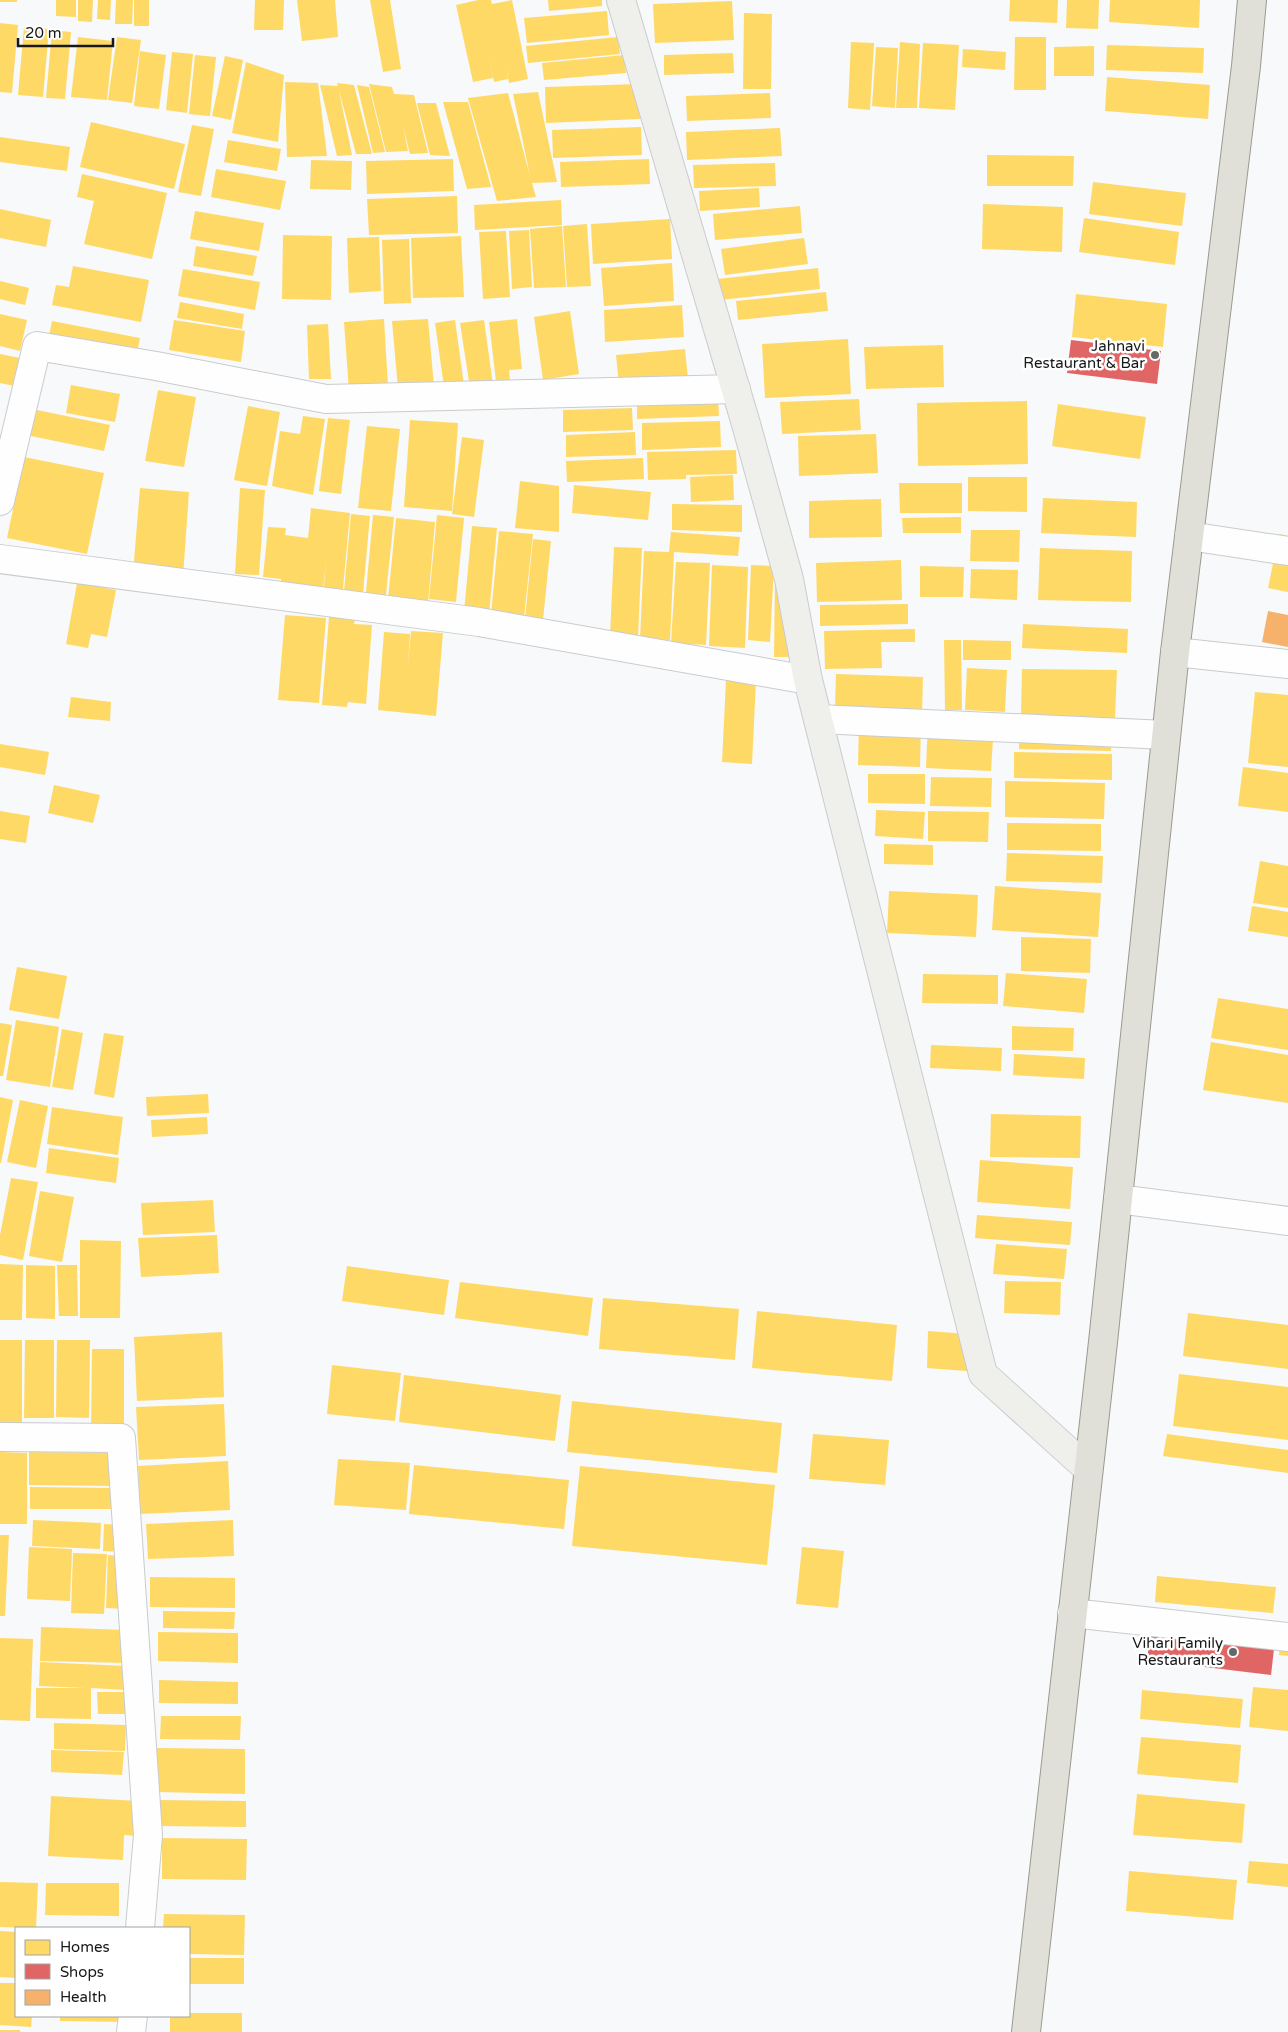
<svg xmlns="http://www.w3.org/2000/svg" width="1288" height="2032" viewBox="0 0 1288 2032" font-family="'Varela Round',sans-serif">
  <rect width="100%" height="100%" fill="#f7f9fb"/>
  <!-- homes -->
  <path fill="#ffd966" d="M0,0h17v2h-17z
    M56,0h20v17l-20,-1z
    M78,0h15l-1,22 -14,-1z
    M98,0h13l-1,20 -13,-1z
    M116,0h17l-1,24h-17z
    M134,0h15v26h-15z
    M255,0h29l-1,30h-29z
    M297,0h38l3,37 -36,4z
    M370,0h20l11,69 -18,3z
    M478,0h13l1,4 20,-4 16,79 -19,4 -3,-17 2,13 -14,3 -5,-25 4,21 -20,4 -17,-77z
    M548,0h54v6l-53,5z
    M1010,0h48l-1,23 -48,-2z
    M1067,0h32l-1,29 -32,-1z
    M1110,0h90l-1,28 -90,-6z
    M732,1l2,39 -79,3 -2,-39z
    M607,11l2,24 -82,8 -3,-25z
    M744,13l28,1 -1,75h-28z
    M0,23l18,2 -6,68 -12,-1z
    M24,27l25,2 -6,68 -25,-2z
    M52,30l19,2 -6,67 -19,-1z
    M78,37l35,4 -6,59 -36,-3z
    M117,37l24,3 -9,63 -24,-3z
    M618,37l2,17 -92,9 -2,-17z
    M1015,37h31v53h-32z
    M851,42l23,1 -4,67 -22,-2z
    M900,42l20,2 -3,64h-21z
    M923,43l36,2 -4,65 -36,-2z
    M1107,45l97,3 -1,25 -97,-3z
    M1094,46v30h-40v-29z
    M876,47l22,1 -3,60 -23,-2z
    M963,49l43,3 -1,18 -43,-3z
    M140,51l26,4 -7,54 -25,-3z
    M172,52l21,2 -6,59 -21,-3z
    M733,53l1,20 -70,2v-20z
    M195,55l21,2 -6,59 -21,-2z
    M624,55l2,18 -82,7 -2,-17z
    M225,56l18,4 -12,60 -19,-4z
    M246,62l38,13 -6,67 -46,-9z
    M1107,77l103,8 -2,34 -103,-8z
    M285,82l33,1 9,73 -40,1z
    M337,83l17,2 18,69h-16z
    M369,84l23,3 2,7 20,1 14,58 -18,1 -7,-28 5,25 -22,1z
    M639,84l1,35 -94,4 -1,-36z
    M320,85l18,1 14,69 -15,1z
    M357,85l12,2 16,65 -12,1z
    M538,92l19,90 -25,1 4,14 -39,4 -29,-103 40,-5 22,83 -17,-82z
    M770,93l1,25 -84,3 -1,-25z
    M443,102h25l23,85 -24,2z
    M417,103h19l14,53 -20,-1z
    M91,122l94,22 -11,45 -94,-22z
    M192,125l22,4 -13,67 -23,-4z
    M641,127l1,28 -89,3 -1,-28z
    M780,128l2,28 -95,4 -1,-28z
    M0,137l70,10 -3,24 -67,-9z
    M228,140l53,9 -4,22 -53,-9z
    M987,155l87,1 -1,30h-86z
    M453,159l1,32 -87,3 -1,-33z
    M649,159l1,25 -89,3 -1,-25z
    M311,160l41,1 -1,29 -41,-1z
    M775,163l1,23 -82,2 -1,-23z
    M216,169l70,12 -6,29 -69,-13z
    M82,174l85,19 -15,66 -68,-15 10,-43 -17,-4z
    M1093,182l93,11 -4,33 -93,-12z
    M759,188l1,19 -60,4 -1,-20z
    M457,196l1,37 -89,2 -2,-36z
    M561,200l1,25 -87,5 -1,-25z
    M983,204l80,3 -1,45 -80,-3z
    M800,206l2,27 -87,7 -2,-26z
    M0,209l51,11 -5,27 -46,-9z
    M195,211l69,12 -5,28 -69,-12z
    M1084,218l95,14 -4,33 -96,-13z
    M670,219l2,40 -79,5 -2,-40z
    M587,224l4,62 -24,1 -4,-61z
    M562,226l4,61 -32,1 -4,-59z
    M529,230l3,57 -20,2 -3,-58z
    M506,231l4,66 -27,2 -4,-67z
    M283,235l49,1 -1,64 -49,-1z
    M461,236l3,61 -51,1 -2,-60z
    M379,237l2,54 -32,2 -2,-55z
    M804,238l4,26 -83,11 -4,-26z
    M409,239l2,64 -27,1 -2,-64z
    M196,246l61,10 -4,20 -60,-10z
    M672,263l2,38 -70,5 -3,-38z
    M73,266l76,14 -8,42 -89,-17 4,-20 13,2z
    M818,268l2,21 -100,11 -3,-21z
    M183,269l77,13 -5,28 -77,-14z
    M0,281l29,7 -4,17 -25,-6z
    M826,292l2,19 -90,9 -2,-19z
    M1076,294l91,10 -4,43 -91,-10z
    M180,302l64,12 -2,15 -65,-11z
    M682,305l2,32 -79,5 -1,-32z
    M570,311l9,63 -36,6 -9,-63z
    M0,314l27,6 -7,31 -20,-5z
    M384,319l5,84 -40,-12 -5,-69z
    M428,319l7,78 -36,3 -7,-79z
    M517,319l5,50 -13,1 1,10 -14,1 -7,-59z
    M174,320l71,11 -4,31 -72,-12z
    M455,320l9,65 -20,2 -9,-64z
    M484,320l9,65 -23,3 -10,-65z
    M52,321l88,17 -6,30 -88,-17z
    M328,324l3,55h-22l-2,-54z
    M848,339l3,55 -86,4 -3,-54z
    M943,345l1,42 -78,2 -2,-42z
    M685,349l3,30 -69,6 -3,-30z
    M0,354l20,4 -6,28 -14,-3z
    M71,385l49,9 -5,28 -49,-9z
    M158,390l38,7 -12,70 -39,-6z
    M718,396l1,20 -82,3v-20z
    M859,399l2,31 -79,4 -2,-32z
    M1027,401l1,63 -110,2 -1,-63z
    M1058,404l88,13 -6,42 -88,-13z
    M248,406l32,6 -13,74 -33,-6z
    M632,408l1,22 -70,2v-22z
    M32,409l78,16 -6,26 -78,-16z
    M303,416l22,3 -12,76 -41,-9 8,-55 20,3z
    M328,418l22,2 -9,74 -22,-3z
    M410,420l48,3 -6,88 -48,-4z
    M720,421l1,26 -79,3v-27z
    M367,426l33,3 -9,82 -33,-3z
    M635,432l1,23 -70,2v-22z
    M876,434l2,39 -79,3 -1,-40z
    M462,437l22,3 -10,77 -22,-3z
    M736,450l1,24 -51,1v4l-38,1 -1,-28z
    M24,457l80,16 -17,81 -80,-16z
    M643,458l1,21 -77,3 -1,-21z
    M733,475l1,25 -43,2 -1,-25z
    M968,477h59v35l-59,-1z
    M520,481l39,5v46l-44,-4z
    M899,483h63v30h-62z
    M574,485l77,7 -3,28 -76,-7z
    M140,488l49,4 -6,85 -50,-4z
    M240,488l25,2 -6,85 -24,-1z
    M1043,498l94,4 -1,35 -95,-4z
    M881,499l1,38 -73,1v-37z
    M672,504l70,1v27l-70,-2z
    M311,508l39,5 -8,86 -19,-1 3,-38 -4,40 -41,-13v-8l-18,-2 5,-50 18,1 -1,7 23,3z
    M351,514l19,2 -8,88 -19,-2z
    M373,515l21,2 -9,87 -20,-1z
    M437,515l27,3 -8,84 -27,-3z
    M961,517v16h-58l-1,-15z
    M396,518l39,4 -7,81 -40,-4z
    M472,526l25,2 -8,87 -25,-3z
    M971,530h49l-1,32 -49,-1z
    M499,531l34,3 -9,83 -33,-3z
    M671,532l69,5 -2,19 -64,-4 -4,88 -30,-1 4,-88 25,1z
    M1279,534l9,2v56l-20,-4z
    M533,539l18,2 -8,79 -18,-2z
    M614,547l28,1 -4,89 -28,-1z
    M1040,548l92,3 -1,51 -93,-2z
    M901,560l1,40 -85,2 -1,-39z
    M676,562l34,1 -4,82 -35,-2z
    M712,565l36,2 -3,81 -36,-2z
    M751,565l23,1 -4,76 -22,-2z
    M920,566l44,1 -1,30h-43z
    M971,569l47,1 -1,30 -47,-2z
    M775,575l19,82h-20z
    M77,583l39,7 -9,47 -16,-3 -3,14 -22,-4z
    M908,604v20l-88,2v-21z
    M285,615l41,3 -7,85 -41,-3z
    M329,617l26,3 -1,4 18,1 -6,79 -18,-2 -1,5 -25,-2z
    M1023,624l105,5 -1,24 -105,-5z
    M915,629v13h-34l1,26 -57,1 -1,-38z
    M411,631l32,2 -7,83 -58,-6 6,-78 26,2 -2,32z
    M944,640h17l1,70h-17z
    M963,640l48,1v19h-48z
    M967,668l40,2 -2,42 -40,-2z
    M1022,669l95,1 -2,48 -94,-2z
    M836,674l87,3 -1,36 -87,-3z
    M726,680l30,1 -4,83 -30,-2z
    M1255,692l33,3v72l-40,-4z
    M71,697l40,5 -1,19 -42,-4z
    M1019,720l93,2 -1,29 -92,-2z
    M859,721l62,2 -1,44 -62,-2z
    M928,721l66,3 -3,47 -65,-3z
    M0,744l49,8 -4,23 -45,-8z
    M1014,752l98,2v26l-98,-2z
    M1243,767l45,6v39l-50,-6z
    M868,774h57v30l-57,-1z
    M931,777l61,1 -1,29 -61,-1z
    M1005,781l100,2 -1,36 -99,-2z
    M54,785l46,10 -7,28 -45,-10z
    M876,810l49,2 -2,27 -48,-3z
    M0,811l30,5 -4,27 -26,-4z
    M928,811l61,1 -1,30 -60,-1z
    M1007,823l94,1v27l-94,-1z
    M884,844l49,1v20l-49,-1z
    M1007,853l96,3 -1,27 -96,-2z
    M1260,861l28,5v42l-35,-5z
    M995,886l106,7 -3,44 -106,-7z
    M889,891l89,4 -2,42 -89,-4z
    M1252,906l36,6v25l-40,-6z
    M1021,937l70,2 -1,34 -69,-2z
    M17,967l50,9 -8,43 -50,-9z
    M1006,973l81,6 -3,34 -81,-7z
    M923,974l75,1v29l-76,-1z
    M1218,998l70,11v41l-77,-12z
    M16,1020l43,7 -9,60 -44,-7z
    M0,1023l12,2 -9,51h-3z
    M1012,1026l62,2 -1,23 -61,-1z
    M62,1029l21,4 -10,57 -21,-3z
    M104,1033l20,3 -10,62 -20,-4z
    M1211,1042l77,13v48l-85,-13z
    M931,1045l71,3 -1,23 -71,-3z
    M1014,1054l71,4 -1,21 -71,-4z
    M208,1094l1,19 -62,3 -1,-19z
    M0,1097l13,3 -12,63h-1z
    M20,1100l28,6 -12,62 -29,-6z
    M52,1107l71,10 -5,38 -71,-11z
    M991,1114l90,2 -1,42 -90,-1z
    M207,1117l1,17 -56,3 -1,-17z
    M49,1148l70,10 -3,25 -70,-10z
    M980,1160l93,7 -3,42 -93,-7z
    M11,1178l27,4 -15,78 -23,-5v-20z
    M40,1191l34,6 -12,65 -33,-6z
    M213,1200l2,32 -72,3 -2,-32z
    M977,1215l95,7 -2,23 -95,-7z
    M217,1235l2,38 -78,4 -3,-39z
    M80,1240l41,1 -1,77h-40z
    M996,1244l71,5 -3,30 -71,-5z
    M0,1264l23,1 -1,55h-22z
    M26,1265l29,1v53l-29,-1z
    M57,1265h20l1,51h-19z
    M347,1266l102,14 -5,35 -102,-14z
    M1005,1281l56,1 -1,33 -56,-2z
    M460,1282l133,16 -5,38 -133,-18z
    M603,1298l136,11 -4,51 -136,-11z
    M757,1311l140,14 -5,56 -140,-13z
    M1188,1313l100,12v44l-105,-13z
    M928,1331l53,4 -3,37 -51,-4z
    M222,1332l2,65 -87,4 -3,-64z
    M0,1340h22v90h-22z
    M25,1340h29v78h-30z
    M57,1340h33l-1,78 -33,-1z
    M92,1349h32v86l-33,-1z
    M332,1365l69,8 -6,48 -68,-7z
    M1179,1374l109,13v53l-115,-14z
    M404,1375l157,20 -6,46 -156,-19z
    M572,1401l210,22 -5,50 -210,-21z
    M224,1404l2,52 -87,4 -3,-53z
    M813,1434l76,6 -4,45 -76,-6z
    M1167,1434l121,16v23l-125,-17z
    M0,1452l27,1v71h-27z
    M29,1452l84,1v33l-84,-1z
    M338,1459l72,4 -4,47 -72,-5z
    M228,1461l2,49 -90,4 -2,-48z
    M414,1465l155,15 -5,49 -155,-15z
    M580,1466l195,19 -8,80 -195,-19z
    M30,1487l84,1v21h-84z
    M33,1520l68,3 -1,26 -68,-3z
    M233,1520l1,36 -86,3 -2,-35z
    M104,1524l20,1 -1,27 -20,-1z
    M0,1535h9l-4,81h-5z
    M29,1547l43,2 -2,52 -43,-2z
    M802,1547l42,4 -6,57 -42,-4z
    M73,1553l34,1 -3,60 -33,-1z
    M108,1555l19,2 -3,52 -18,-1z
    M1157,1576l119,11 -3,26 -118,-11z
    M150,1577l85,1v30l-85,-1z
    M163,1611l72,1 -1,17 -71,-1z
    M41,1627l86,3 -1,33 -86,-2z
    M158,1632l80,1v30l-80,-2z
    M1281,1632h7v24l-9,-1z
    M0,1638l33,1 -3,82 -30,-1z
    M40,1662l86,4 -1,24 -34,-2v31l-55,-1v-30h49l-46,-2z
    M159,1680l79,2v22l-79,-1z
    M1253,1687l35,3v41l-39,-4z
    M1142,1690l101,9 -3,29 -100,-9z
    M97,1692h32v22h-31z
    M161,1716h80l-1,24 -80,-1z
    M54,1723l72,2 -1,26 -71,-2z
    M1141,1737l100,8 -3,38 -101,-9z
    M157,1748l88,1v45l-89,-2z
    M51,1750l73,2 -2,23 -71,-3z
    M1137,1794l108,10 -3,39 -109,-8z
    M51,1796l87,5 -1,35 -13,-1 -1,25 -75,-4z
    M157,1800l89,1v26l-89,-1z
    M162,1838l85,1 -1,41 -84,-1z
    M1249,1861l39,3v23l-41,-4z
    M1129,1871l108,9 -4,40 -107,-9z
    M0,1882l38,1 -2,45 -36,-1z
    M46,1883h73v33l-74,-1z
    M164,1914l81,1 -1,40 -55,-1v-26h-26z
    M0,1931l16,1v46l-16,-1z
    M189,1958h55v26h-55z
    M0,1983h16v33h16l-1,11 -31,-2z
    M189,2013h53v19h-72v-16h19z
    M60,2016h64v6l-64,-1z
    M0,2030h20v2h-20z"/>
  <!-- shops -->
  <path fill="#e06666" d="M1071,340l90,11 -4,33 -90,-11z
    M1153,1608l124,15 -6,52 -124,-15z"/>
  <!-- health -->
  <path fill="#f6b26b" d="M1268,611l20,4v32l-26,-5z"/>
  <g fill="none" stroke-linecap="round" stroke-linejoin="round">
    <defs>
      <path id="minor" d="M0,501l37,-155 119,20 170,33 410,-10
        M1189,536l99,15
        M0,559l479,63 329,58
        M1175,652l113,12
        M818,719l348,16
        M1118,1199l170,22
        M0,1437l121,1 27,397 -8,93
        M1072,1613l216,24
        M131,2032l2,-16"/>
      <path id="secondary" d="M621,0l125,424 43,155 19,101 175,694 105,95"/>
      <path id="primary" d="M1026,2032l77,-690 72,-690 71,-586 6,-66"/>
    </defs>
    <!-- minor casing -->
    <use href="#minor" stroke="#c9cbcd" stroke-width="30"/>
    <!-- secondary casing -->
    <use href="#secondary" stroke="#c9cbcd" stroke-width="30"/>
    <!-- primary casing -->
    <use href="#primary" stroke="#9b9a8e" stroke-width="30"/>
    <!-- minor -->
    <use href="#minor" stroke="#fefefe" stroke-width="28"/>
    <!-- secondary -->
    <use href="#secondary" stroke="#efefeb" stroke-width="28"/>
    <!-- primary -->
    <use href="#primary" stroke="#e0e0d8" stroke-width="28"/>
  </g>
  <!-- markers -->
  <g fill="#656768" stroke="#fff" stroke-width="2">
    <circle cx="1155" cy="355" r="5"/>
    <circle cx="1233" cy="1652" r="5"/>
  </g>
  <g text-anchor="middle" stroke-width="5" stroke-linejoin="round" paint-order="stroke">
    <!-- poi labels -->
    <g font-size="15" fill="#171819" stroke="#fff" text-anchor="end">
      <text x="1145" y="351">Jahnavi<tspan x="1145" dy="17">Restaurant &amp; Bar</tspan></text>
      <text x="1223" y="1648">Vihari Family<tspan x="1223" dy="17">Restaurants</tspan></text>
    </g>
  </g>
  <!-- legend -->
  <rect x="15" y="1927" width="175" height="90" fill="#ffffff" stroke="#a2a3a3"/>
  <rect x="25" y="1940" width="25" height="15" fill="#ffd966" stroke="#a2a3a3"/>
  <text x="60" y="1952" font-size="15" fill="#171819">Homes</text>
  <rect x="25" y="1964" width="25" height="15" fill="#e06666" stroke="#a2a3a3"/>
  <text x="60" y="1977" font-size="15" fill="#171819">Shops</text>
  <rect x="25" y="1990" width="25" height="15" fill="#f6b26b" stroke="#a2a3a3"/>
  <text x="60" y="2002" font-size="15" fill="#171819">Health</text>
  <!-- scale -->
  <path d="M18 38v8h95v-8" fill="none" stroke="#171819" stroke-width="2.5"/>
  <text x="25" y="38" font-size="15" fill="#171819" stroke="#ffffff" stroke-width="4" paint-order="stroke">20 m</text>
</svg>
